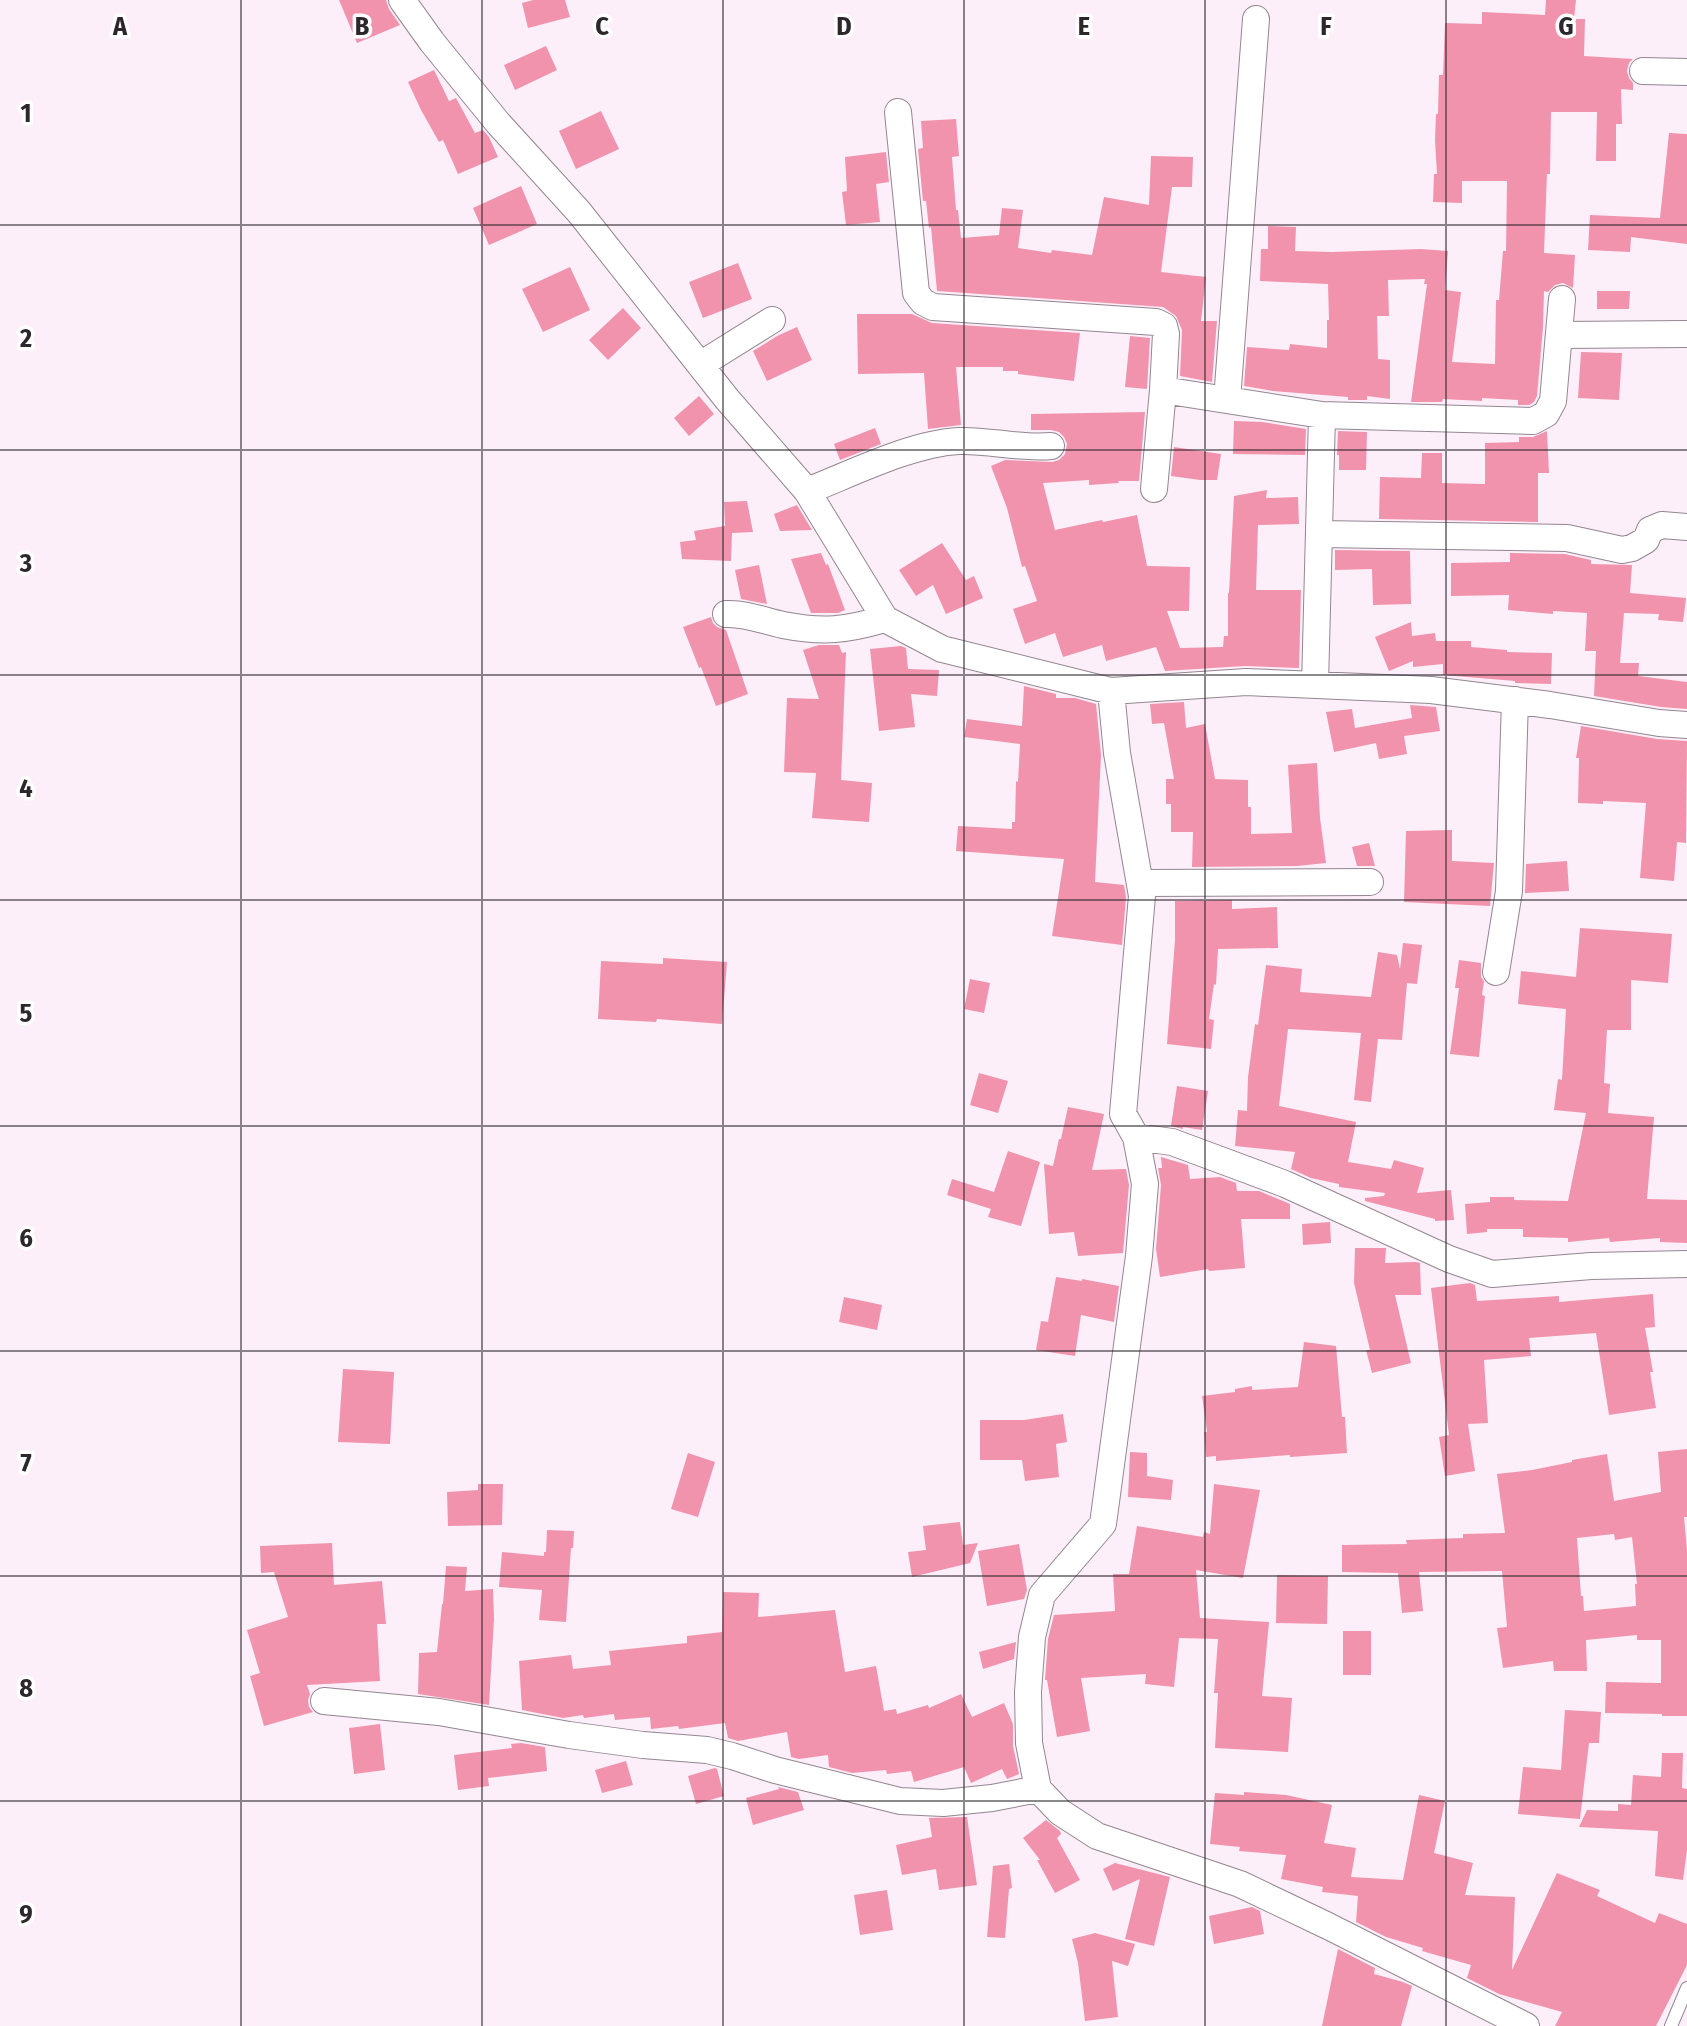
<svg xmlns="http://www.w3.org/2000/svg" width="1687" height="2026" viewBox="0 0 1687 2026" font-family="'Fira Sans Condensed',sans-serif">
  <rect width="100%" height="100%" fill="#fdeff9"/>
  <!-- building -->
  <path fill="#f193ac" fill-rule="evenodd" d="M339,0h47l3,9 11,16 -43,18z
    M533,0h32l5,17 -42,11 -6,-25z
    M1546,0h30l-2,19h11l-1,37 49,3 -4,4 -2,8 2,7 4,5v7l-12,-1 1,35h-6v37h-20l1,-49h-46l-1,62h-3l-3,79 31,2 -2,33 -10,-5 -8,2 -7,7 -4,-1 -1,36 -6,69 -3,6 -5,3h-11v-5l-36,-2v3l-39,-2 -1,3h-31l16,-118h-3l1,-5 -37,1 1,36h-12l1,43 12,1v39l-23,-3v4h-19v-3l-75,-6 -29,-5 3,-39 42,3 1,-6 37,4v-28h2l-1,-36 -68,-3 1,-32h7v-23l28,1 -1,24 37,1 89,-3 27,2 -3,39 16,2 -9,70 43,2 1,-64h3l4,-49h3l1,-70h-45v22l-29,-1 1,-28h3l-2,-34 1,-26h2l1,-39h4l2,-52 37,1v-12l63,3z
    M546,46l11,24 -42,20 -11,-25z
    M434,70l15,31 7,-3 19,35 8,-3 6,7 9,20 -40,17 -15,-34 -4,2 -18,-32 -13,-28z
    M601,111l18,38 -43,20 -17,-38z
    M956,119l3,37 -7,1 4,53h2l3,28 38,-3 3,-27 21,2 -5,38 33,5 1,-3 40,5 12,-58 45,8 2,-49 42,1 -1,30h-20l-11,85 45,5 -5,44h16l-5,61 -32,-6 2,-46 -6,-14 -13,-9 -226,-16 -6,-64 -2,1 -3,-27h-3l-5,-52 5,-1 -2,-27z
    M1669,133l18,1v110l-56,-7 -1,15 -42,-2 2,-35 70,3z
    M886,152l3,30 -13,2 4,38 -34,3 -4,-33 5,-1 -2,-34z
    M521,186l16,38 -48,21 -16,-37z
    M738,263l14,36 -49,19 -14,-36z
    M570,267l20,43 -47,22 -21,-43z
    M1597,291h33l-1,18h-32z
    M623,308l18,20 -33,32 -19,-20z
    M857,314h55l20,9 148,10 -6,48 -56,-7v-3h-15v-4h-47l5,58 -33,4 -4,-56 -66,1z
    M797,327l15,33 -45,21 -14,-30 24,-15z
    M1130,336l20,2 -3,51 -22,-2z
    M1581,352l41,1 -3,47 -41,-2z
    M699,396l15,18 -25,22 -15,-18z
    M1145,412l-6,69h-21l1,2 -30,2v-5l-46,3 12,47 47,-10 1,2 34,-7 10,51 43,1 -1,44h-22l13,37 43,-1 1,-11h4v-43h1l5,-97 33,-6 -1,8 32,-1 1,27 -41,1 -2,65h45l-2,78 -54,-2 -80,5 -9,-24 -50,14 -4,-16 -39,12 -8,-24 -30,11 -12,-35 24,-8 -12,-35 -3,1 -15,-59 -16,-42 14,-6 47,2 7,-2 6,-6 2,-10 -3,-7 -5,-5 -8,-2h-20v-16z
    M1234,421l28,1 44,7 -1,26 -72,-1z
    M875,428l6,16 -41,16 -6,-16z
    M1338,431l29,1 -1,38h-27v-15h-2z
    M1547,431l2,42h-11v49l-159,-3 1,-42 41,1 1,-25h20v30l43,1v-41l34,-1v-5h14z
    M1174,447l47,7 -4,26h-17l-29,-4z
    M747,501l6,31 -21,1 -1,28 -49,-2 -2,-17 16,-2 -2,-9 31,-5 -1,-24z
    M797,505l15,25 -32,1 -6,-17z
    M942,543l24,37 8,-4 9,22 -37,16 -13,-29 -17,11 -17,-26z
    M1335,550l75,1 1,53 -38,1 -1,-36 -37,1z
    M821,553l5,12 2,-1 17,46 -7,3h-27l-20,-54z
    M1510,553l55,1 26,6v4l41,1 -2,28 56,5 -3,24 -25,-2 1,-6 -35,-1 -4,50h19l-1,13 49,6v27l-26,-2 -67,-11 2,-45h-11l2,-38 -34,-2v3l-45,-4 1,-15 -58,1v-33l59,-1z
    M759,565l8,39 -26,-5 -6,-29z
    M711,617l2,6 4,4 9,3 22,64 -32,12 -15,-39 -2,1 -16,-41z
    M1411,622l1,14 23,-3 1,8h35v6l36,3v2l45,1 -1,31 -36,-1v-2l-72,-6v-11l-30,3v-6l-24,10 -14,-34z
    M819,645h20l3,8 4,-1 -5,128 31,3 -3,39 -57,-4 4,-45 -32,-1 3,-74 32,1 -16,-49z
    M901,646l5,2 2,21 31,1 -2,26 -26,-2 4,33 -36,4 -9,-82z
    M1024,686l32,8v4h19l21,6 5,51 -6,127 29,3 2,12 -4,48 -70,-9 12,-77 -108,-8 2,-25 54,3v-7h3l1,-41 2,1 2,-38 -56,-7 3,-18 55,7z
    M1184,702l2,26 19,-4 10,55 33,1v27h3v27l41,-1 -4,-68 29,-2 3,55 6,45 -29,3 -105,1 1,-35h-22v-28h-5v-25h8l-10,-56 -12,1 -2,-20z
    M1410,705l26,2 4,24 -36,5 3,18 -28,5 -3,-16 -42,9 -8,-40 26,-3 3,19 57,-10z
    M1581,726l76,13 30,2 -1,102 -9,-1 -3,39 -34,-3 6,-75 -43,-2v3l-25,-1 1,-45h-3z
    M1452,830v31l42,2 -4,43 -86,-4 2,-71z
    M1369,843l6,23h-18l-5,-19z
    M1567,861l2,30 -44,2 1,-29z
    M1232,900v9l45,-2 1,41 -60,1 -2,36 -2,-1 -5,35 5,1 -3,29 -44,-5 8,-104v-39z
    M1580,928l92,6 -4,49 -37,-3v50h-24l-3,53 6,1 -2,29 46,4 -7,82 40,1v43l-27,-1v-4l-50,4 -1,-4 -41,4v-4l-45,-1v-8h-36v3l-20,2 -2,-30 25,-2v-5h24v3l54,1 18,-88 -32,-3 4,-31 4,1 4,-71 -48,-5 3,-33 55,6z
    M1403,943l19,2 -5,39 -10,-1 -5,57 -24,-1 -7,63 -17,-2 7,-67 -73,-4 -9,77 77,16 -8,40 43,7 3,-9 30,8 -7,25 34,-3 3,30 -19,1v-2l-70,-18v-3l19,-2 1,-3 -46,-6v-3l-28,-6 -20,-9 4,-17 -60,-6 3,-36 9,1 1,-34 7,-53 3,1 8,-60 36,4 -2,23 71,5 7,-45 19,3 3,14z
    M663,958l64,4 -5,62 -65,-5 -1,3 -58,-3 3,-58 62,3z
    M1459,960l22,3v14l3,4 -2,14 3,1 -6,61 -29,-3 9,-66h-4z
    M970,979l20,4 -6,30 -20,-4z
    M979,1073l29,8 -10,32 -28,-8z
    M1177,1086l31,5 -6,39 -19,-3v2l-12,-3z
    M1068,1107l36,7 -12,56 34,-1 3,16 -6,68 -45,3 -4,-24 -25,2 -5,-70 9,2 6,-27h2z
    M1008,1151l32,11 -19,64 -33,-9 3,-8 -44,-14 5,-16 42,13z
    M1161,1157l27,8 2,14 30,-2 16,6 1,8h22l31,13v15h-49l4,49 -36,3 -1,-2 -48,8 -4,-28 5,-64 -3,-17h4z
    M1330,1222l1,21 -28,2 -1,-21z
    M1355,1248h31l-1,15 31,-1 4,1 1,32h-26l16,68 -39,10 -6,-23h4l-16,-67z
    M1056,1277l26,4v-2l37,7 -5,36 -33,-7 -6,41 -39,-6 5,-29 7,1z
    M1470,1283l5,2 2,16 82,-5v6l94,-8 2,33 -10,1 8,44h-3l6,36 -47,7 -13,-82 -67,5 2,18 -47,4 4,63 -20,1 7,47 -30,5 -6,-39 10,-2 -18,-147z
    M844,1297l38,8 -5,25 -38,-8z
    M1304,1342l32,4 6,71h3l2,36 -57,4v-2l-74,6v-5l-10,1 -2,-25h3l-5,-36 33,-4v-3l17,-3v4l46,-3z
    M343,1369l51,3 -4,72 -52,-2z
    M1063,1414l4,28 -11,2 3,33 -34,4 -3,-21h-42v-40h44z
    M1687,1449v68h-3l3,33v166h-25v-2l-57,-1 1,-31 55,1v-43h-24v-5l-51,5 1,31h-33l-1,-10 -50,7 -6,-40 10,-1 -5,-56 -83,1 4,39 -21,2 -4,-40 -56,-1v-27l65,-1 -1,-4 57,-2v-4l42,-1 -8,-59 35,-4 40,-8v-2l35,-6 7,47 47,-9 -3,-40zM1614,1534l1,6 17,-3 5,47h-2l1,22 -52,5 -1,-15h-2l-4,-58z
    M1130,1452l17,1v23l26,4 -2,20 -43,-3z
    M688,1453l27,9 -17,55 -27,-8z
    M478,1484h25l-1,41 -54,1 -1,-34 31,-2z
    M1214,1484l46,6 -17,88 -47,-8 4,48 69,4 -7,74 30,2 -4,54 -73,-4 3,-55h-4l4,-54 -39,-1 -5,49 -29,-3 1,-10 -65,4 9,53 -33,6 -10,-57h-2l3,-41 6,-24 61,-4 -2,-37h16l8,-48 66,11 1,-5 6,2z
    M960,1522l3,23 15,-2 -8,20 -58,14 -4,-25 18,-2 -3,-24z
    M547,1530l27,1 -1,17h-2l-5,74 -27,-2 3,-30 -43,-3 3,-35 42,4v-4h2z
    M332,1543l2,42 48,-4 4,43h-9l3,57 -73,4 3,9 -2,6 1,7 4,5 -49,14 -14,-50 10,-3 -13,-43 41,-13 -14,-45 -13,1 -1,-27z
    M1019,1544l8,46 -3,9 -37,7 -9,-55z
    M446,1566l21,1 -2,24 28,-2 1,30 -5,86 -71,-11 1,-41 18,-1 5,-48h1z
    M1277,1575l51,1 -1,48 -51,-1z
    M723,1592l36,1 -1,24 77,-7 10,62 31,-6 8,45 12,-2 1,5 31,-9 1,3 32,-14 11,23 32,-14 9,21v22l6,28 -12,5 -5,-10 -31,14 -7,-16 -50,15 -3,-11 -24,3 -1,-4 -34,3 -23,-6 -1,-12 -29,4 -8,-2 -4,-25 -49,9 -10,-3 -3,-15 -46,6 -1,-3 -27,3 -1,-12 -35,3 -1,-6 -30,4 -1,-3 -20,3 -41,-8 -3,-49 52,-6 2,14 38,-4 -2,-14 78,-8v-7l35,-4z
    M1343,1631h28v44h-28z
    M1016,1642l-2,17 -31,10 -4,-17z
    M1565,1710l36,2 -2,31h-10l-9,76 -62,-5 5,-47 38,3z
    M380,1724l5,46 -31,4 -5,-46z
    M521,1743l24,4 2,24 -59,7 1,8 -31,4 -4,-35 58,-7 -1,-4z
    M1662,1753h21l-1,35 5,1v61l-4,30 -28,-4 3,-45 -79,-4 8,-17 31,1v-7l13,1 2,-30 28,2z
    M626,1761l7,24 -31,8 -7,-23z
    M715,1768l2,1 7,27 -28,8 -8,-28z
    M778,1787l20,5 6,18 -51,15 -7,-27 33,-9z
    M1244,1792l42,3 46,10 -8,38 32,5 -5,29 52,3 16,-85 26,6 -11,52 39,10 -8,32 50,2 -3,73 45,-97 43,17 -3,6 58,27 4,-10 28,11v41l-31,61h-101l7,-14 -63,-18 -32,-16 4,-13 -49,-14 1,-3 -37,-11 -30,-15 2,-26 -36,-4 1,-5 -42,-8 5,-24 -47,-4 1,-4 -30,-3 5,-51 29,2z
    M967,1817l10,68 -38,5 -3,-21 -34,6 -6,-30 36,-8 -3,-19z
    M1046,1820l14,11 1,3 -4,4 23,42 -25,13 -18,-33h3l-17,-22z
    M1115,1863l55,14 -16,69 -29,-7 15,-60 -27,12 -10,-22z
    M1009,1864l3,24 -3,1 -4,49 -18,-1 6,-71z
    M887,1890l6,40 -33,5 -6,-40z
    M1252,1907l8,4 4,23 -50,10 -5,-28z
    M1095,1933l40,11 -7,22 -16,-5 6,56 -33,4 -7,-58 -6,-24z
    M1338,1949l37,19 -1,6 29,8 9,4 -11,40h-79z"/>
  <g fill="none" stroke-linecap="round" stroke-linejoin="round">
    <defs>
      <path id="lane" d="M1671,2026l16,-38"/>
      <path id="street" d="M402,0l30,42 66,81 81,89 148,187 80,92 78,128 57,30 169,42 6,62 25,143 -19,218 13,23 36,5 113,42 164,75 43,15 99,-8 96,-2
        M1643,71l44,1
        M898,112l18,181 7,9 10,5 223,15 8,4 2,8 -3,56 159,25
        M1559,335l128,-1
        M700,365l72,-45
        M1227,400l29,-381
        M1154,489l9,-99
        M807,491c44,-17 105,-48 152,-50 31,-1 61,8 92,5
        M1319,534l248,4 55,12 10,-2 14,-8 4,-10 12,-5 25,2
        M726,614c20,-1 38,7 57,11 41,8 63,5 102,-6
        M1315,685l7,-270 211,6 13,-7 7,-13 9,-102
        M1111,691l135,-9 185,8 119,15 109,18 28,2
        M1140,883l230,-1
        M1496,972l13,-81 6,-191
        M1136,1137l9,47 -6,72 -36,268 -61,71 -10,42 -4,55 1,51 9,46 22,23 37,24 143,48 88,42 198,100
        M324,1701l115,11 130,23 74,10 64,5 25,6 43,14 125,31 43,2 49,-5 46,-9"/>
    </defs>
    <!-- lane casing -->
    <use href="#lane" stroke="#938690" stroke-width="14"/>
    <!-- street casing -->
    <use href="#street" stroke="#938690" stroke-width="28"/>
    <!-- lane -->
    <use href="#lane" stroke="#fff" stroke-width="12"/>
    <!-- street -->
    <use href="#street" stroke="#fff" stroke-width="26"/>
  </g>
  <!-- grid -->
  <path fill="none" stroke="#2c272b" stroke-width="2" stroke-opacity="0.55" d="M241,0v2026M482,0v2026M723,0v2026M964,0v2026M1205,0v2026M1446,0v2026M0,225h1687M0,450h1687M0,675h1687M0,900h1687M0,1126h1687M0,1351h1687M0,1576h1687M0,1801h1687"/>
  <g font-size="26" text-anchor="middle" font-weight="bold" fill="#2c272b" stroke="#fff" stroke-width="7" stroke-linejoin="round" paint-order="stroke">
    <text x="120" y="35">A</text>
    <text x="362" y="35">B</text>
    <text x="602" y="35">C</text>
    <text x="844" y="35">D</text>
    <text x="1084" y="35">E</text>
    <text x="1326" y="35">F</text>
    <text x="1566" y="35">G</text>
    <text x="26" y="122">1</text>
    <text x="26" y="347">2</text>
    <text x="26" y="572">3</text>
    <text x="26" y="797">4</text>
    <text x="26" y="1022">5</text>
    <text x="26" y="1247">6</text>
    <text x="26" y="1472">7</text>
    <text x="26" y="1697">8</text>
    <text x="26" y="1923">9</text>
  </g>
</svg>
